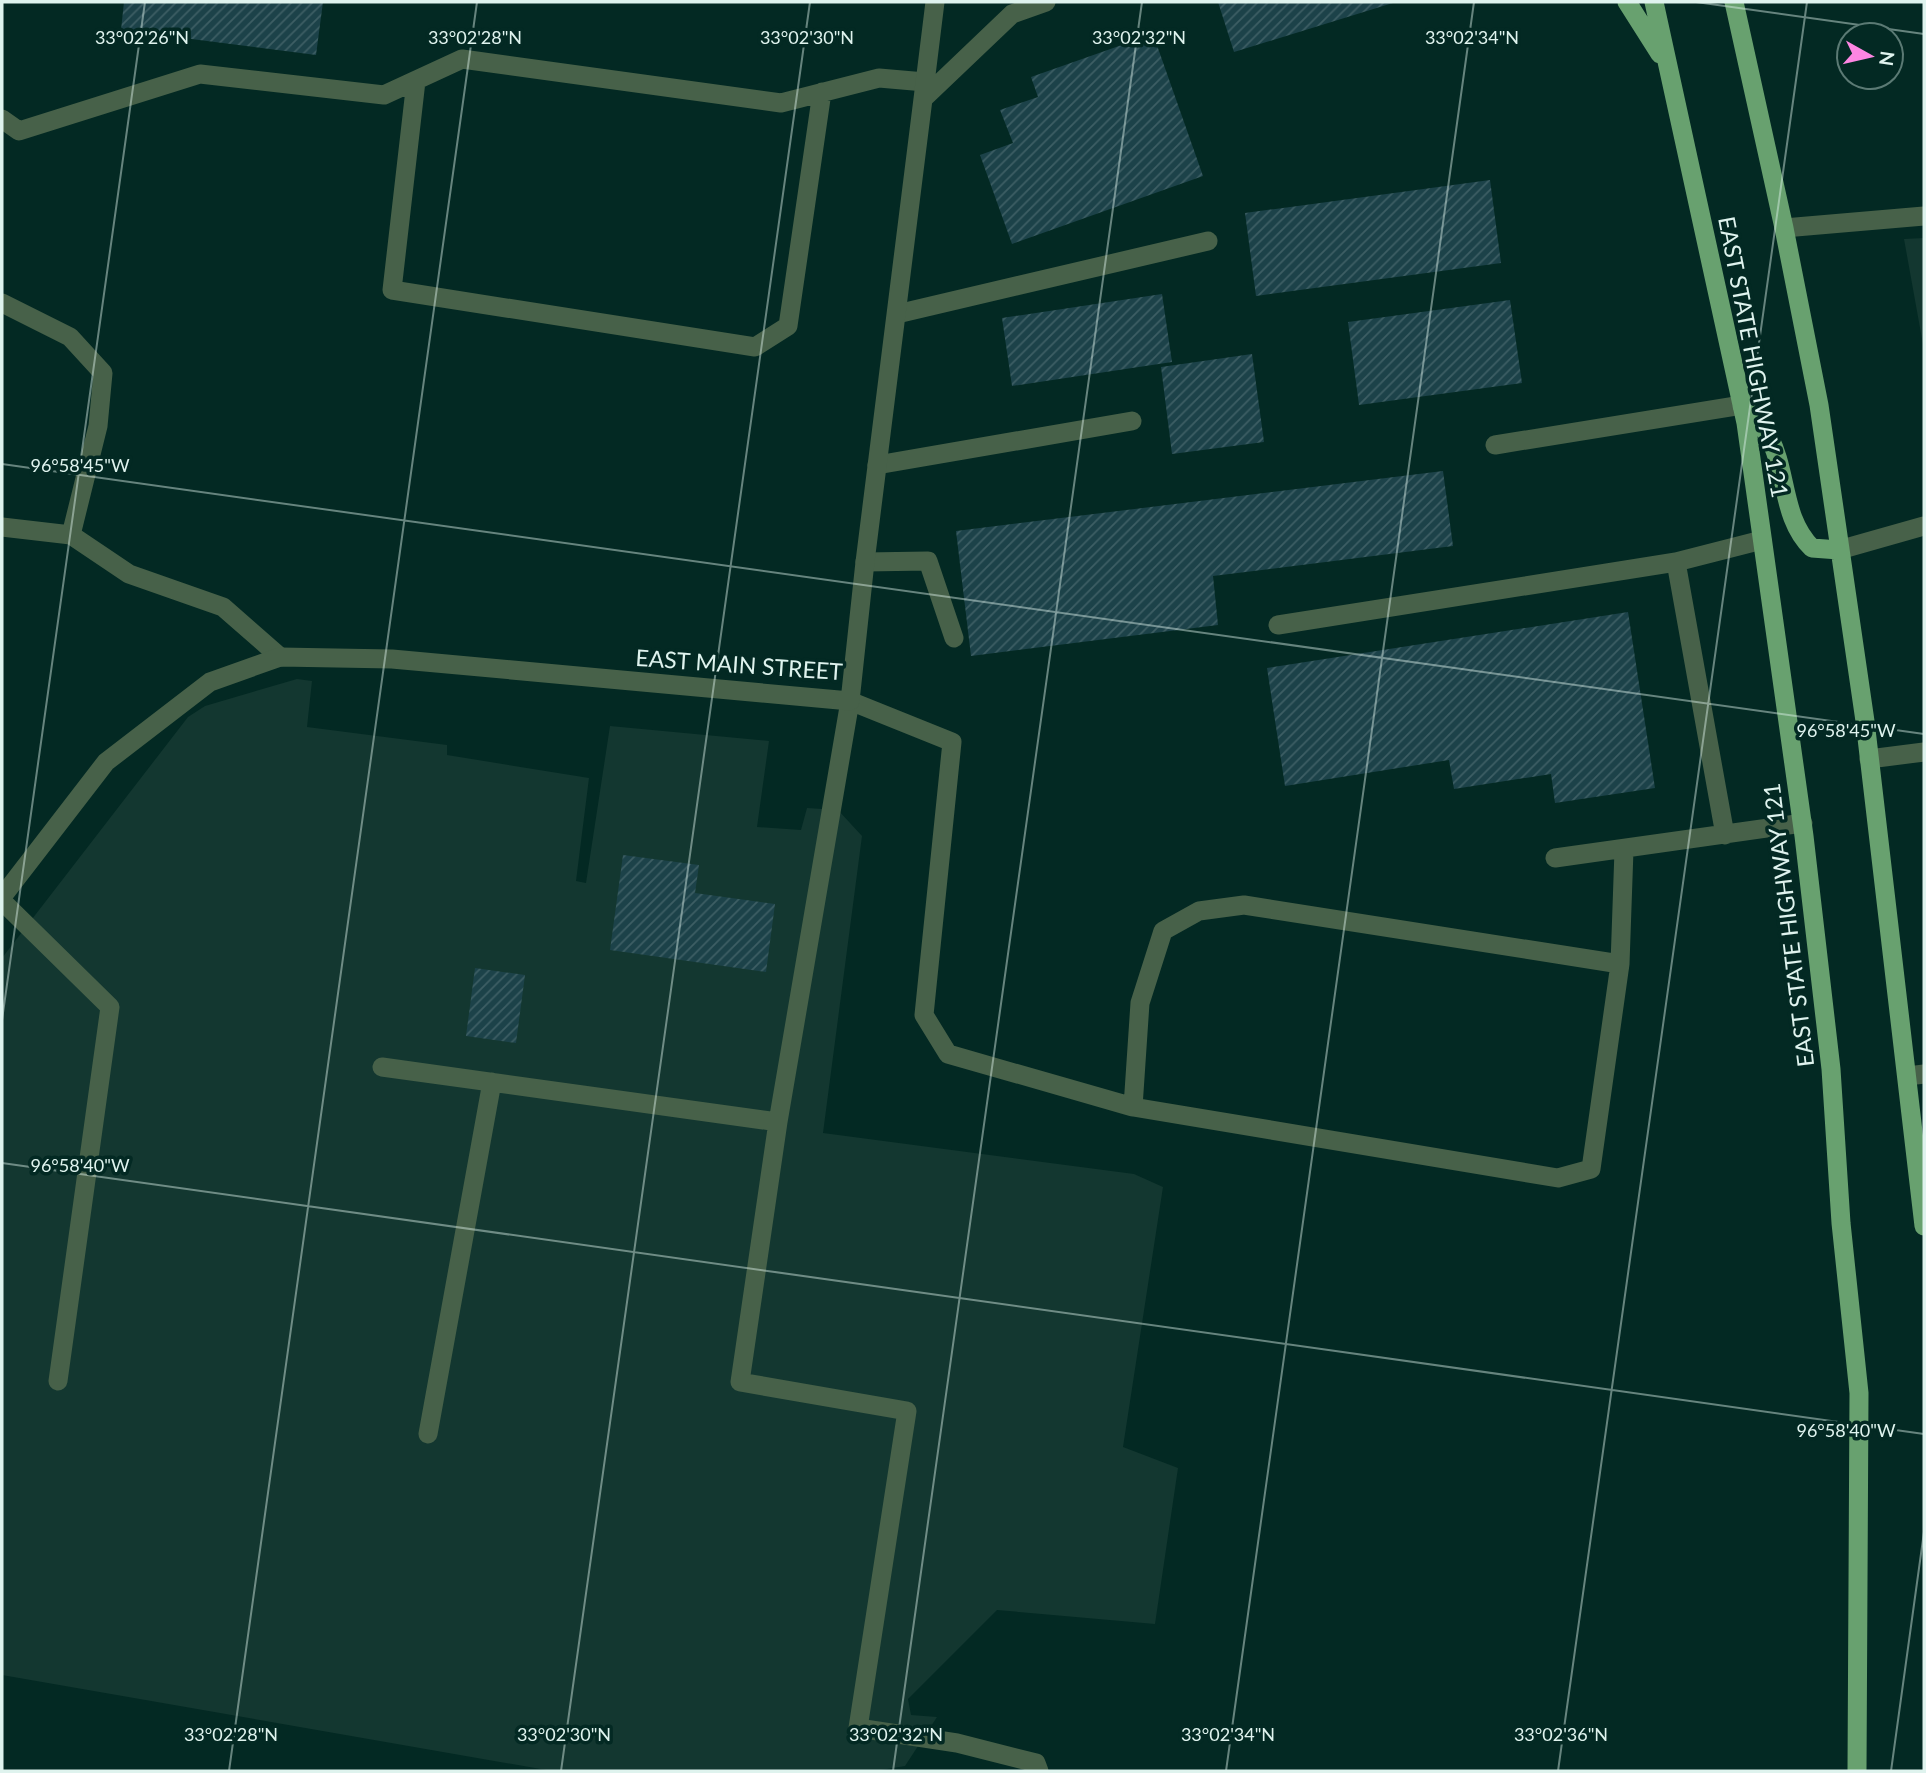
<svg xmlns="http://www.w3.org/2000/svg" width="1926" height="1773" viewBox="0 0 1926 1773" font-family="Lato,sans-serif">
  <defs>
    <pattern id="building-hatch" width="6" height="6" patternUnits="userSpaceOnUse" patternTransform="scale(1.75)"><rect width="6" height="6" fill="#1c4249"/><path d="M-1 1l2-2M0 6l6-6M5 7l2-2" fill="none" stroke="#3d5e64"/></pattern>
  </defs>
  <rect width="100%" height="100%" fill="#032923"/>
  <!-- built -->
  <path fill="#133730" d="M1924,238v112l-20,-111z
    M297,679l15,2 -5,46 140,18v10l142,23 -13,103 10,2 24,-157 159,15 -12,86 44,3 6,-22 31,2 24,26 -39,297 311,41 29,13 -40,260 55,21 -23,156 -158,-14 -89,89 3,16 26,2 -32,49 -30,5h-323l-550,-96v-717l186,-241 17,-11z"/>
  <!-- building -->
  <path fill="url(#building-hatch)" d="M124,2h199l-7,53 -195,-25z
    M1218,2h178l-162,50z
    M1153,34l50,142 -191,68 -32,-89 33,-12 -13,-33 38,-13 -7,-20z
    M1490,180l11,83 -245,33 -11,-83z
    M1162,294l10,68 -160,24 -10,-68z
    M1510,300l12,83 -163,22 -11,-83z
    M1252,354l12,88 -92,12 -11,-87z
    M1443,471l10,75 -240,30 5,49 -247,31 -15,-125z
    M1628,612l27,176 -100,15 -4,-29 -97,15 -5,-29 -164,26 -18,-118z
    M623,855l76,10 -4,28 80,11 -9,68 -156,-22z
    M475,968l50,7 -9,68 -50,-7z"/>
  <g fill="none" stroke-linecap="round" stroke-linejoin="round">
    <!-- service -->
    <path stroke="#476149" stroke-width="19" d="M416,81l-24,209 363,57 33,-21 34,-234
      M2,119l17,12 181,-57 184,21 78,-36 319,44 98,-25 46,4
      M1784,228l140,-12
      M2,303l68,34 33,36 -5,53 -27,109
      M897,314l311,-73
      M1495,445l247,-40
      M877,465l255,-44
      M2,527l69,8 58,39 94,33 57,50
      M1839,550l85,-24
      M865,562l63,-1 26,77
      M1278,625l398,-63
      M1869,759l55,-7
      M1725,835l-49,-273 86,-22
      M1555,858l248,-35
      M2,901l108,106 -52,374
      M382,1067l396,55
      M1908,1076l16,-2
      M1133,1107l7,-104 23,-72 36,-20 45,-6 376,59
      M428,1434l64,-352
      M1039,1771l-3,-8 -79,-20 -99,-15 49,-317 -167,-29 38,-260 72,-421 102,41 -28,273 24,39 185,53 425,71 33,-9 29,-205 4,-114"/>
    <!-- minor -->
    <path stroke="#476149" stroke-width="19" d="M923,99l12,-97
      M2,897l104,-135 104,-80 70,-25 112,2 458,42 15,-139 58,-463 89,-85 34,-12"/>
    <!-- primary -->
    <path stroke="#68a16f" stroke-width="19" d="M1627,2l33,52
      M1654,2l92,421 58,413 27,233 10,154 18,170 -2,378
      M1734,2l50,226 35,177 46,316 59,505
      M1742,406c9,9 20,18 26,29 20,36 13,83 44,113l27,2"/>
  </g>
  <!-- ticks -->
  <path fill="none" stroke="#dff3ee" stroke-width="2" stroke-opacity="0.45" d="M1696,2l228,32M2,464l1922,270M2,1020l143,-1018M2,1163l1922,271M229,1771l248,-1769M561,1771l249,-1769M893,1771l249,-1769M1226,1771l248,-1769M1558,1771l249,-1769M1891,1771l33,-239"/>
  <g text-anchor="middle" stroke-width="7" stroke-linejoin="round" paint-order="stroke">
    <!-- street labels -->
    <g font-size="23" fill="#dff3ee" stroke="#032923">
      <text transform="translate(1753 357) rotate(79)" y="8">EAST STATE HIGHWAY 121</text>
      <text transform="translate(739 665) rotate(4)" y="8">EAST MAIN STREET</text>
      <text transform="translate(1789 925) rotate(-97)" y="8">EAST STATE HIGHWAY 121</text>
    </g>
  </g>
  <g font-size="18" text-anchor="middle" fill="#dff3ee" stroke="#032923" stroke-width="7" stroke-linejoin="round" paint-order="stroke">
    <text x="142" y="44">33°02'26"N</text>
    <text x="475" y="44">33°02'28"N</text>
    <text x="807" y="44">33°02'30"N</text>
    <text x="1139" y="44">33°02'32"N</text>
    <text x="1472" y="44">33°02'34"N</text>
    <text x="80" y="472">96°58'45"W</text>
    <text x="1846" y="737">96°58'45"W</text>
    <text x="80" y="1172">96°58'40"W</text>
    <text x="1846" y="1437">96°58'40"W</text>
    <text x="231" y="1741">33°02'28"N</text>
    <text x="564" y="1741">33°02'30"N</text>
    <text x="896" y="1741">33°02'32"N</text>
    <text x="1228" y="1741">33°02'34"N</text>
    <text x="1561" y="1741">33°02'36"N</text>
  </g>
  <!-- border -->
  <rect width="1926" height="1773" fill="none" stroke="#dff3ee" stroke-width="7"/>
  <!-- north arrow -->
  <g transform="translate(1870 56) rotate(98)"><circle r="33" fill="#032923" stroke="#5b7a74" stroke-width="2"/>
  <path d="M0-5L12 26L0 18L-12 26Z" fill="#fd86e2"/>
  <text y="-10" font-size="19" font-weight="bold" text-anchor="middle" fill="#dff3ee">N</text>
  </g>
</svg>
